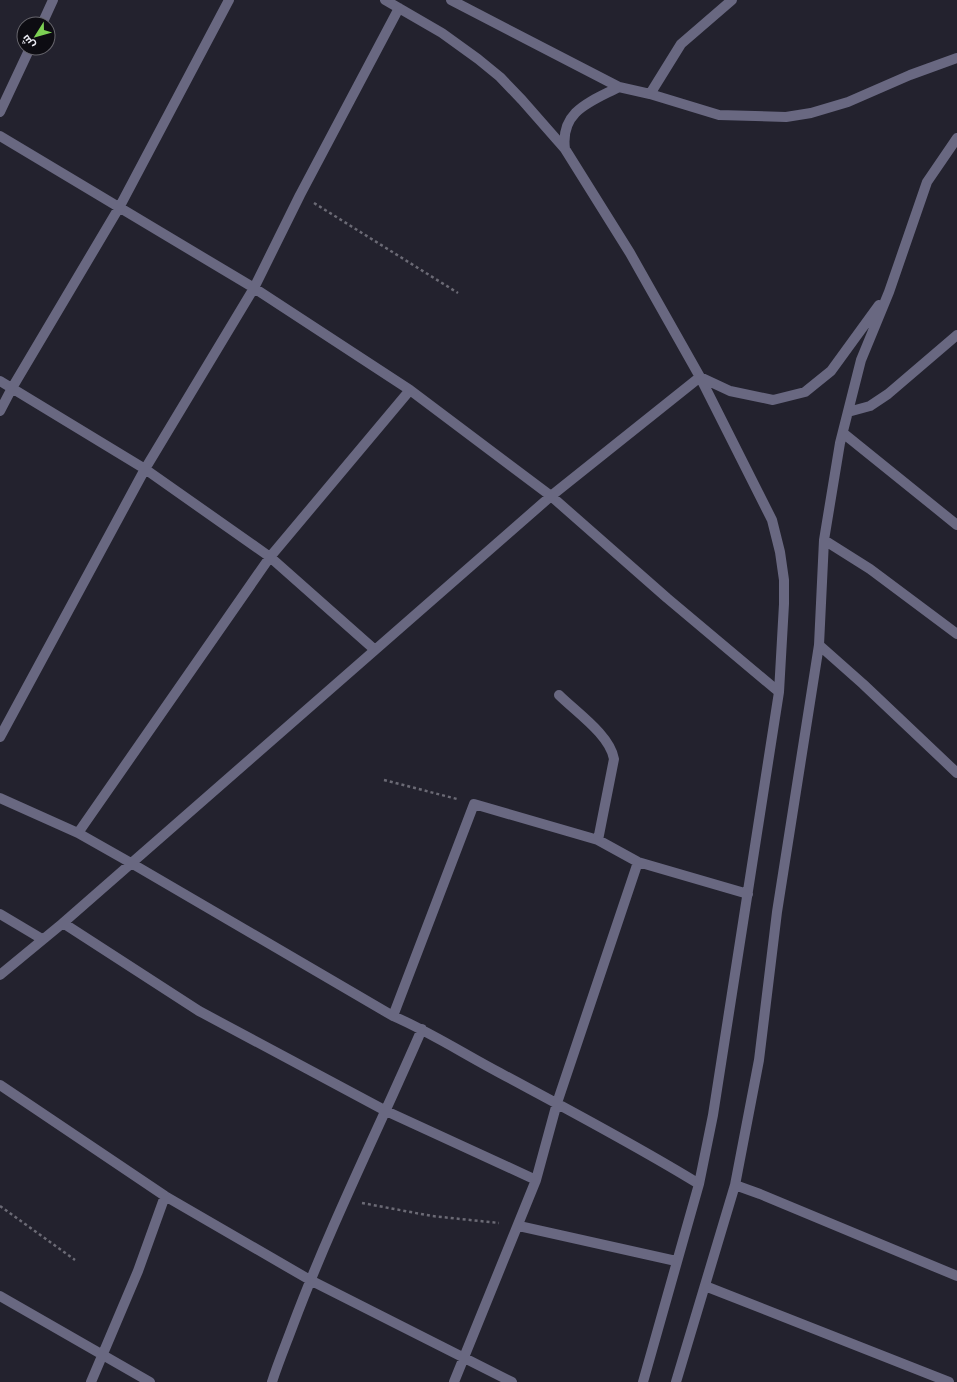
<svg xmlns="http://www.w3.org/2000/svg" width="957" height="1382" viewBox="0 0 957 1382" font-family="'DM Sans',Cairo,sans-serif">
  <rect width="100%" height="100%" fill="#23222e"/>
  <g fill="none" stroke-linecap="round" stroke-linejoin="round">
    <!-- path -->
    <path stroke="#6b6a75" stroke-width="2.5" stroke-dasharray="3 3" stroke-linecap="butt" d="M314,203l144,90
      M384,780l73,19
      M362,1203l70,13 67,7
      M0,1206l75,54"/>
    <!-- minor -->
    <path stroke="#696881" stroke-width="10" d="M385,0l57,33 36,26 22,18 22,23 43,49 65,104 70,124 72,143 8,32 4,28v24l-5,88 -66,423 -14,69 -56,198
      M451,0l168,87 31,7 69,21 67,2 25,-4 37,-11 62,-27 47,-17
      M42,24l11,-24
      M650,94l31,-50 51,-44
      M0,112l30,-64
      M0,136l254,152 156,102 141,106 116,102 112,94
      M565,149c-5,-38 25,-47 54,-62
      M0,381l145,88 125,88 105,93
      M0,411l12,-23 108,-182 109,-206
      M848,412l22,-6 18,-12 69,-59
      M843,433l114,92
      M824,540l46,29 87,65
      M819,645l44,39 94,89
      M559,695c17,17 51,40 55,64l-16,81
      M0,737l145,-268 109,-181 46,-93 99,-187
      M0,798l78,35 53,30 262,153c37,16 71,38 107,57 67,36 134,71 199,111
      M78,833l192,-276 140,-167
      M0,914l42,25
      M63,923l136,88 187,100 150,69
      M0,975l63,-52 488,-427 149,-119 30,14 43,9 32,-8 26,-21 48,-66
      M393,1016l81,-212 124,36 40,22 110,32
      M0,1085l165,111 145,84 202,102
      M735,1185l25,9 197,82
      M519,1226l157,35
      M705,1286l244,96
      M0,1296l150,86
      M91,1382l47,-111 27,-75
      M272,1382c6,-19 14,-38 21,-57 38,-101 86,-197 129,-296
      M454,1382l82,-202 21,-77 81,-241
      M676,1382l59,-197 24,-125 18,-148 42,-267 5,-105 16,-97 21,-83 28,-68 38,-110 30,-44"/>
  </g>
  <!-- north arrow -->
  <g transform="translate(36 36) rotate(233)"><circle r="19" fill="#0d0c12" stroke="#66656c"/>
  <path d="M0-3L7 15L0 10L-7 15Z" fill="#7dd154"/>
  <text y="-6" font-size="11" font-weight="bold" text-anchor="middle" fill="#ebebf3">ش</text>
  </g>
</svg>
